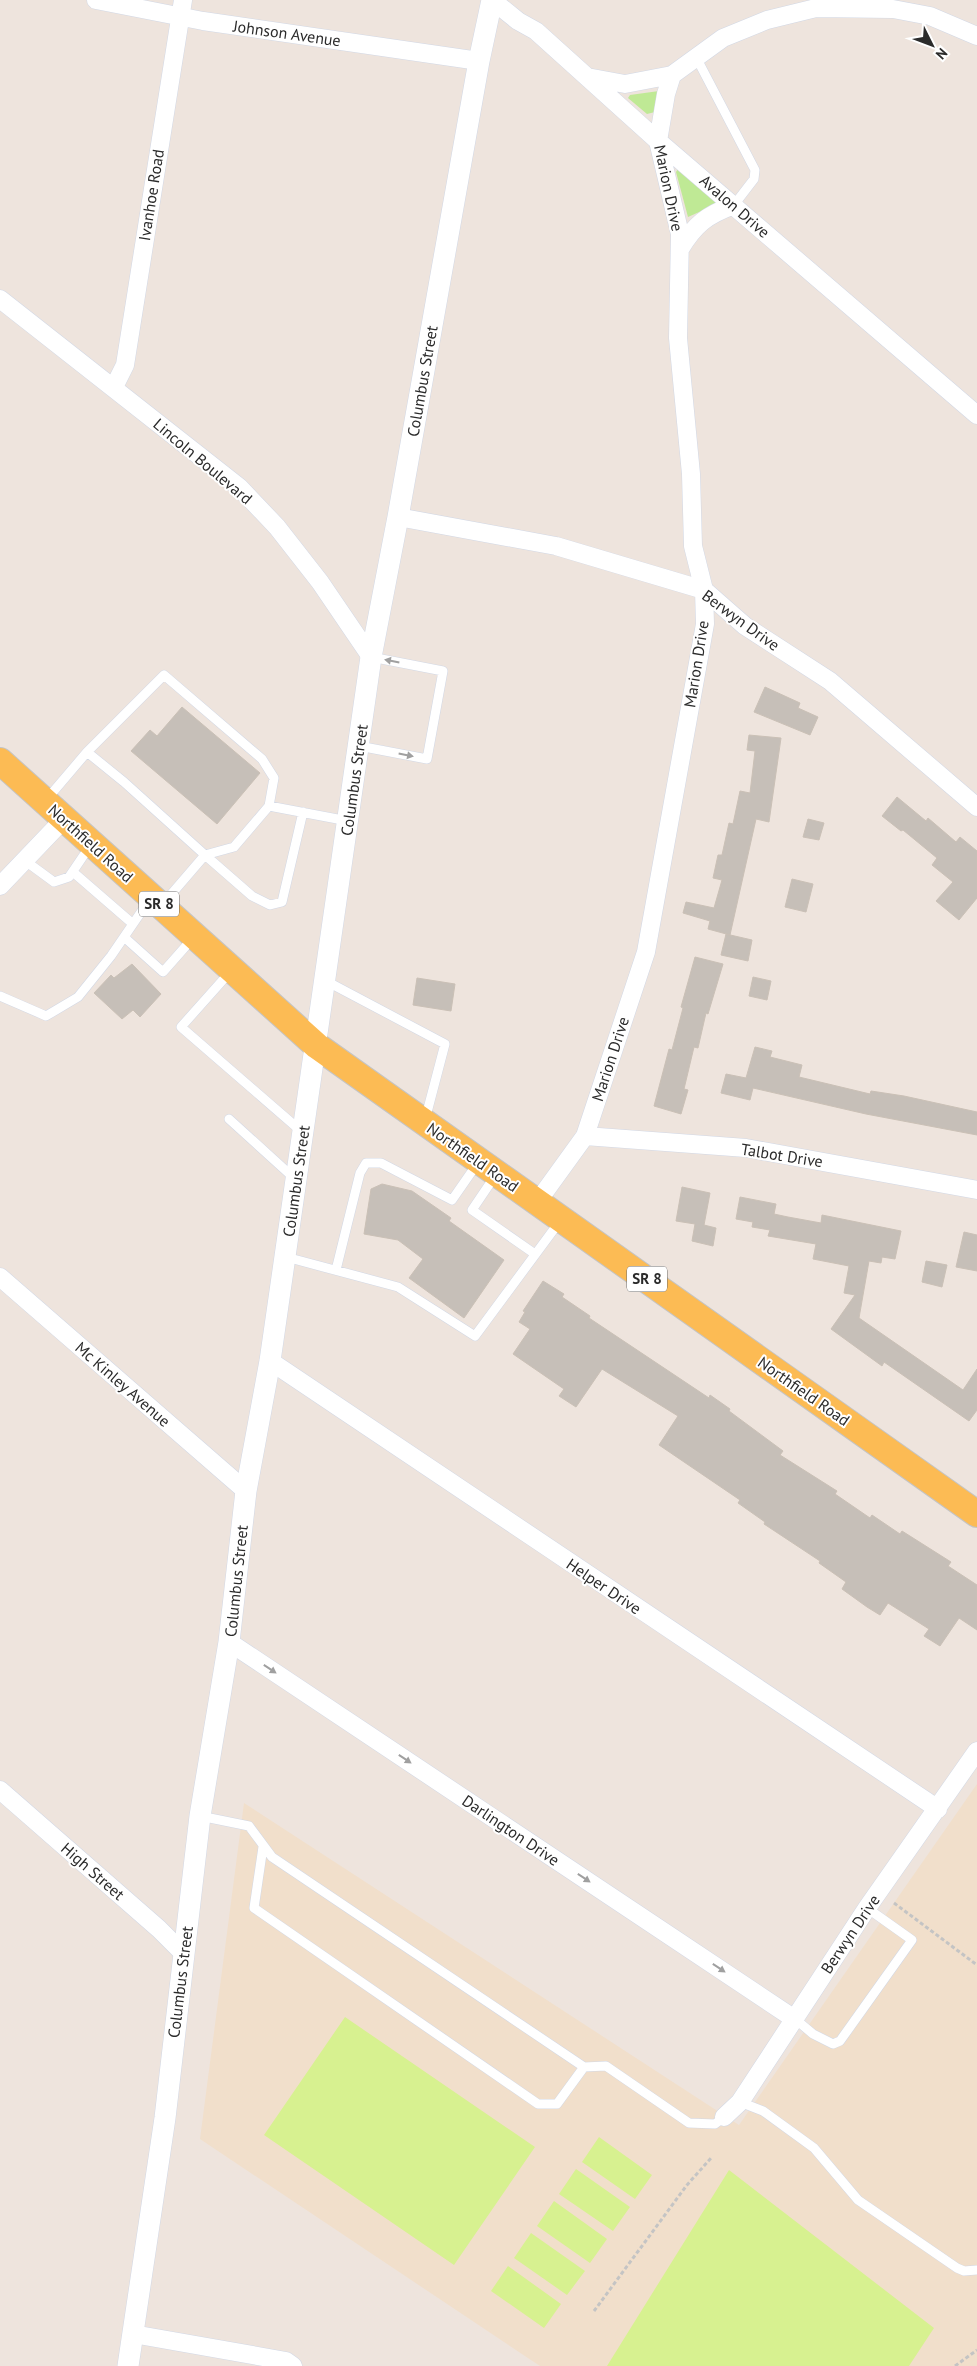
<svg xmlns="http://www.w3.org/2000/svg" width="977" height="2366" viewBox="0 0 977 2366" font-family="'PT Sans',sans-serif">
  <rect width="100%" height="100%" fill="#eee4dd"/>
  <!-- education -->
  <path fill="#f1dfcb" d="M977,1784v582h-437l-340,-227 44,-336 495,322z"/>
  <!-- green -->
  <path fill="#bfe995" d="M659,91l-4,21 -8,2 -19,-16 2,-3z
    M678,169l39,33v2l-29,13 -12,-45z"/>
  <!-- pitch -->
  <path fill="#d7f190" d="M345,2017l190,130 -81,118 -190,-130z
    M599,2137l53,38 -17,24 -53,-37z
    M576,2169l54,38 -17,24 -54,-37z
    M729,2170l205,158 -25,38h-302z
    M554,2201l53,38 -17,24 -53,-37z
    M531,2233l54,38 -18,24 -53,-37z
    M508,2266l53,38 -17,24 -53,-37z"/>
  <!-- building -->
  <path fill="#c6bfb8" stroke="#cac0b6" d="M765,687l35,16 -2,5 20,9 -8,18 -56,-23z
    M182,707l78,66 -43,51 -86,-73 19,-21 7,6z
    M749,735l32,3 -12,84 -13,-3 -26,116 -22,-6 2,-8 -27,-8 3,-11 28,6 8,-28 -9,-2 5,-23h4l7,-32 4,1 7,-33 10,2 5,-42 -8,-1z
    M897,797l29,24 2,-3 28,24 4,-5 17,14v47l-18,22 -23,-19 17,-19 -21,-17 5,-7 -34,-28 -2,1 -19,-15z
    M808,819l16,4 -5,17 -16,-3z
    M792,879l21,5 -7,28 -21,-5z
    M726,934l26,6 -4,21 -27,-6z
    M695,957l28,7 -15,50 -2,-1 -8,35 -4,-1 -10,42 4,1 -7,24 -27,-8 15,-57 3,1 11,-42 -2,-1z
    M132,964l29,30 -21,23 -7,-7 -11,9 -28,-26 17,-18 3,3z
    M753,977l18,4 -4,19 -18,-4z
    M417,978l38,6 -4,27 -38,-6z
    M755,1047l17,4 -2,6 32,8 -3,12 71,17 1,-3 33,5 73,16v23l-111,-21 -113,-26 -3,12 -29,-7 5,-19 20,4z
    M382,1184l30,7 39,27 -2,3 55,39 -40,58 -55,-40 14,-19 -25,-19 -34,-6 7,-45z
    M682,1187l28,6 -6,32 12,3 -3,18 -21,-5 3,-17 -19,-3z
    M740,1197l36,7 -2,10 14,3 33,6 1,-8 79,16 -6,28 -13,-2 -1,6 -12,-2 -10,57 104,72 14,-21v41l-8,11 -85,-59 -2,4 -51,-37 24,-34 -11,-2 5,-27 -36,-7 3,-15 -48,-8 2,-6 -18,-3 1,-5 -17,-3z
    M964,1232l13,3v36l-21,-4z
    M926,1261l21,4 -5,22 -20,-5z
    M543,1281l21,13 -2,3 28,19 -1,2 120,80 1,-3 20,14 -1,2 54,40 -3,4 57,36 -2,3 35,24 2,-3 28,19 2,-3 49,31 -3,4 29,19v45l-18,-12 -19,28 -16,-10 5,-7 -41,-26 -8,12 -13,-8 -25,-18 4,-7 -27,-19 1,-2 -56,-37 1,-2 -27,-19 2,-3 -81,-55 19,-29 -76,-47 -26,38 -17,-11 5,-7 -51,-35 17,-25 -11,-7 6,-10 -2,-1z"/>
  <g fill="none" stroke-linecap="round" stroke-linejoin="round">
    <defs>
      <path id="service" d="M696,57l59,113 -1,9 -20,26
        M359,746l68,13 16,-88 -72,-14
        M87,752l77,-77 98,84 12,19 -5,28
        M47,799l40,-47 37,30 81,73 -43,50
        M205,855l47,41 18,9 12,-3 21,-90
        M205,855l29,-8 35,-41 79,15
        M24,860l30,22 15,-5 21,-31
        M73,872l60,52
        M124,937l39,35 30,-34
        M230,972l-49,55 120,104
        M326,981l119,63 -20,76
        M0,996l46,20 32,-19 33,-41 39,-57
        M229,1119l65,59
        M495,1176l-23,34 63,44
        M286,1257l112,30 77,49 85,-115
        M336,1270l24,-97 6,-10h15l71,37 25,-36
        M200,1816l49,10 23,31 312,210 22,-1 83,57 26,1 9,-7
        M263,1847l-9,61 284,196h19l27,-37
        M794,2018l19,16 20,10 7,-3 72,-101 -45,-32
        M740,2102l23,9 51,37 44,52 99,68 7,3 13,-1"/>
      <path id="minor" d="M96,0l107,21 276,40
        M492,0l26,21 18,10 122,110 319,274
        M587,77l38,7 47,-9 51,-37 44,-18 49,-12 77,1 37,7 47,20
        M680,249c15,-25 27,-34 54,-44
        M0,299l239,188 38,40 43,55 51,75
        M114,387l11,-22 58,-365
        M398,517l158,29 148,44 41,36 85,55 147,126
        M0,886l64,-67
        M585,1136l161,12 231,42
        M538,1201l47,-65 61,-184 59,-328 -1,-34 -11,-44 -2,-72 -13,-136 2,-104 -22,-93 8,-47 6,-19
        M0,1277l246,214
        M270,1361l668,448
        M229,1642l564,376
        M0,1790l159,139 25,25
        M724,2117l16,-15 127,-194 110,-157
        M133,2334l153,27 7,5"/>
      <path id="tertiary" d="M128,2366l37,-248 35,-302 29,-174 17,-151 24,-130 101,-704 27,-140 81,-456 13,-61"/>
      <path id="primary" d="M0,761l317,285 660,468"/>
    </defs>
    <!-- service casing -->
    <use href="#service" stroke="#d2d8e5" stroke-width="10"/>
    <!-- minor casing -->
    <use href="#minor" stroke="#d2d8e5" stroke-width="19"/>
    <!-- tertiary casing -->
    <use href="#tertiary" stroke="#d2d8e5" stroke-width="22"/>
    <!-- primary casing -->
    <use href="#primary" stroke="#c4c4c4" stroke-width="28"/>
    <!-- path -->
    <path stroke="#c4c4c4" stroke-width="3" stroke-dasharray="4 2.5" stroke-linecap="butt" d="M894,1903l83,62
      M594,2311l93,-126 24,-27
      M955,2366l22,-16"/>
    <!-- service -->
    <use href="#service" stroke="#fff" stroke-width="9"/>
    <!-- minor -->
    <use href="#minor" stroke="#fff" stroke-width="18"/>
    <!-- tertiary -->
    <use href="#tertiary" stroke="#fff" stroke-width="21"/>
    <!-- primary -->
    <use href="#primary" stroke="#fcbb54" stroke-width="26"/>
  </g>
  <!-- one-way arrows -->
  <defs><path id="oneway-solid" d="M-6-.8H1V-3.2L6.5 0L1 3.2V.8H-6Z" transform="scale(1.25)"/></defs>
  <g fill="#a0a0a0">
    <use href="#oneway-solid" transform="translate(392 661) rotate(-169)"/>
    <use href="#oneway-solid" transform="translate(406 755) rotate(11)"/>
    <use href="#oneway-solid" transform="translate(270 1669) rotate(34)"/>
    <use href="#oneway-solid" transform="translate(405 1759) rotate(34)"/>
    <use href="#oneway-solid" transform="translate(584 1878) rotate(34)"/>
    <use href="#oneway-solid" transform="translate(719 1968) rotate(34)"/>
  </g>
  <g text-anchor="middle" stroke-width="4" stroke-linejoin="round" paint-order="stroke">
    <!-- shield labels -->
    <g fill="#fff" stroke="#6b6b6b" stroke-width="1">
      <rect x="139" y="891.5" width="40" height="25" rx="4"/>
      <rect x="627" y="1266.5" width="40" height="25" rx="4"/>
    </g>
    <g font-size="15" font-weight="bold" fill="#2b2b2b">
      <text x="159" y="909">SR 8</text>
      <text x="647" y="1284">SR 8</text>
    </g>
    <!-- street labels -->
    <g font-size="16" fill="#2b2b2b" stroke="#fff">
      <text transform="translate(287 33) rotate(8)" y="6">Johnson Avenue</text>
      <text transform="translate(669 188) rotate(78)" y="6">Marion Drive</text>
      <text transform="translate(151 195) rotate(-81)" y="6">Ivanhoe Road</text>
      <text transform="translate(735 206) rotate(41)" y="6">Avalon Drive</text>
      <text transform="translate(422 381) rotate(-80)" y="6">Columbus Street</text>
      <text transform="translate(203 461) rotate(40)" y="6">Lincoln Boulevard</text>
      <text transform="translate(741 620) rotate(36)" y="6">Berwyn Drive</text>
      <text transform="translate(696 664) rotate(-81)" y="6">Marion Drive</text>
      <text transform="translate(354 780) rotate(-82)" y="6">Columbus Street</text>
      <text transform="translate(91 843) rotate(42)" y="6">Northfield Road</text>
      <text transform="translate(610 1059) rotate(-72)" y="6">Marion Drive</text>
      <text transform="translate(782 1155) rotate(9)" y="6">Talbot Drive</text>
      <text transform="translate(473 1157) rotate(35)" y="6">Northfield Road</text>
      <text transform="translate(296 1181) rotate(-82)" y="6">Columbus Street</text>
      <text transform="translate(123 1384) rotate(41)" y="6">Mc Kinley Avenue</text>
      <text transform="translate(804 1391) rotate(35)" y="6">Northfield Road</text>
      <text transform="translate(236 1581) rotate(-84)" y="6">Columbus Street</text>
      <text transform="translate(604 1586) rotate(34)" y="6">Helper Drive</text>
      <text transform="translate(511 1830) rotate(34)" y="6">Darlington Drive</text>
      <text transform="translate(93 1871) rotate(41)" y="6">High Street</text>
      <text transform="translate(850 1934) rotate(-56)" y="6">Berwyn Drive</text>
      <text transform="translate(180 1982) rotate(-83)" y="6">Columbus Street</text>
    </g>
  </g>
  <!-- north arrow -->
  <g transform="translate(932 45) rotate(132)" stroke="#ffffff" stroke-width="4" paint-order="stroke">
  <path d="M0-4L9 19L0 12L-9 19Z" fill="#2b2b2b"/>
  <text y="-8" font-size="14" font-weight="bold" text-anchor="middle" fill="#2b2b2b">N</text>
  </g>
</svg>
